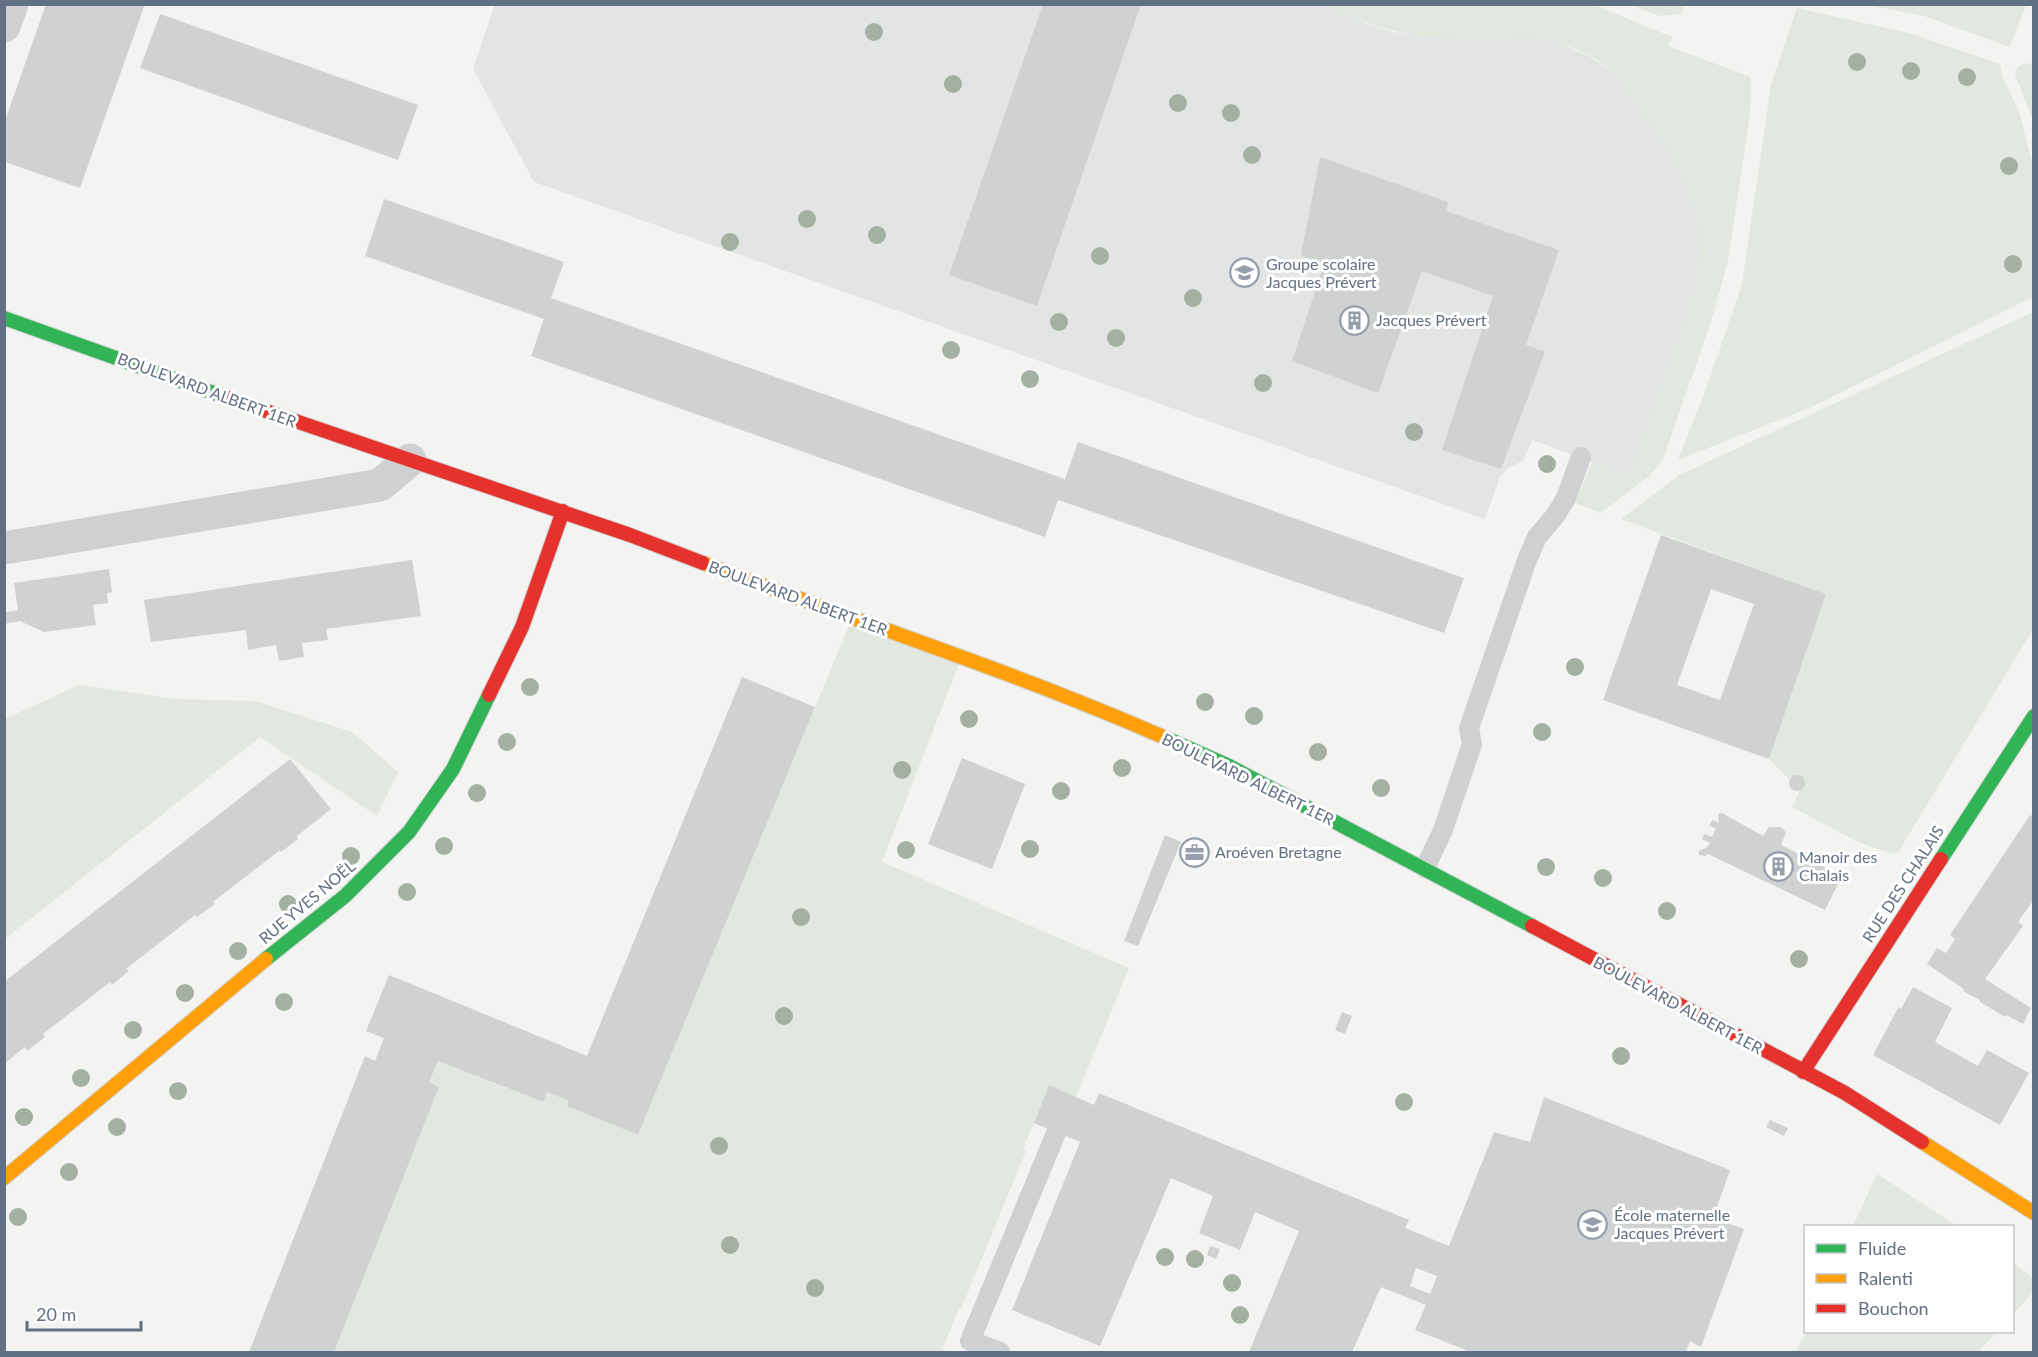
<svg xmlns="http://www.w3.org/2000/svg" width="2038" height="1357" viewBox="0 0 2038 1357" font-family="Lato,sans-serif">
  <rect width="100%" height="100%" fill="#f3f4f1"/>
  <!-- built -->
  <path fill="#e3e5e4" d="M495,4h830l43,20 25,8 30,4 109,1 22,4 33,14 24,16 15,17 43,61 14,26 11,29 6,28v28l-3,27 -67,189 -98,-36 -9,21 -15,7 -8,9 -15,42 -951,-337 -61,-113z"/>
  <!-- green -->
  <path fill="#e2e7df" d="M1325,5h270l77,32 -4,9 83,31v21l-2,23 -21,140 -17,61 -49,140 -13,14 -48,37 -26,-10 17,-41 38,13 67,-188c9,-66 -4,-104 -43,-157 -14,-19 -25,-42 -43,-59 -53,-47 -122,-31 -187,-35 -36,-3 -67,-17 -99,-31z
    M1630,5h55l-4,9 -21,2z
    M1867,5h159l-16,42 -86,-31z
    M1797,8l112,25 91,31 3,14 17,36 13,52v131l-219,109 -136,54 29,-74 35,-102 29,-199z
    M2027,63l6,2v56l-18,-47c2,-8 5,-9 12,-11z
    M2033,312v317l-134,222 -8,3 -35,-13 -64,-34 8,-17 -31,-31 57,-165 -205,-75 58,-44z
    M852,618l110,38 -80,206 247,106 -53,129 -27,-11 -26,63 3,2 -65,158 -2,-1 -17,42 6,2h-614l105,-265 -10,-5 9,-21 104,41 5,-10 22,9 -1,5 70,29z
    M79,685l97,14 79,2 97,31 46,40 -21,44 -117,-79 -255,202v-220z
    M1877,1174l80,52h-104z
    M2013,1263l20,15 1,13 -21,23z
    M1806,1332h191l-19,20h-182z"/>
  <!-- building -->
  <path fill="#d0d1d1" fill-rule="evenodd" d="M46,4h99l-65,184 -75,-26v-41z
    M1043,4h98l-104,302 -88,-31z
    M160,14l258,91 -20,55 -258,-92z
    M1320,157l128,45 -2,9 113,39 -33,95 19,7 -44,117 -59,-19 51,-154 -71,-25 -44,122 -86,-32 32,-97 -23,-9z
    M384,199l180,63 -13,36 514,181 13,-37 386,136 -20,55 -386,-133 -13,37 -514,-181 13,-37 -179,-63z
    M1661,535l165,59 -57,165 -166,-59zM1711,589l43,15 -34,96 -43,-15z
    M412,560l9,56 -95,13 2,11 -26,3 2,14 -25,4 -3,-16 -28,5 -2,-20 -95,12 -7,-42z
    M109,569l3,23 -5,1 1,10 -15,2 3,20 -52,7 -24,-11 -16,3v-11l14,-3 -4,-27z
    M742,677l73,30 -177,428 -71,-29 2,-5 -22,-9 -4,10 -105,-41 -9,21 10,5 -105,265h-85l116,-296 10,5 9,-23 -18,-7 23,-56 198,81z
    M962,758l63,26 -33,85 -64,-25z
    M290,759l41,50 -34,27 1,3 -17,13 -1,-2 -67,52 2,2 -18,13 -2,-2 -69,54 3,2 -17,14 -2,-3 -67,52 2,3 -18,14 -2,-4 -21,17v-82z
    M1789 783a8 8 0 1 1 16 0a8 8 0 1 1-16 0Z
    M1722,813l41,23 6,-9h11l6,5 -5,13 61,31 -17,34 -117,-56 -3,2 -6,-1v-4l7,-3 4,-5 -8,-4 2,-5 8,3 4,-8 -7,-4 4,-5 6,3 -1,-9z
    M2030,815l4,2v82l-16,23 5,4 -38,53 46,29 -8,16 -17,-9 -1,2 -25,-15v-2l-17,-9 1,-2 -37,-25 10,-16 9,5 9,-14 -5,-4z
    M1165,835l16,7 -43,104 -14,-5z
    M1913,987l39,21 -17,34 43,24 9,-16 42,23 -29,52 -127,-70 25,-47 3,1z
    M1342,1012l10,4 -7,18 -10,-4z
    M1049,1085l45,20 5,-12 310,127 -4,8 44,18 45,-114 36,10 14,-45 186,73 -17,48 31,11 -43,118 -11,-6 -4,11h-215l-56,-22 11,-25 -45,-18 -29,65h-103l50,-121 -44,-19 -15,38 -41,-17 14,-37 -42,-18 -71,168 -88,-36 68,-168 -46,-19zM1416,1268l21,8 -7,18 -20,-8z
    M1770,1120l18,8 -4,8 -18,-9z
    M1210,1246l10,3 -4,10 -9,-4z"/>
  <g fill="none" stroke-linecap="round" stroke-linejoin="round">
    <defs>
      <path id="fast" d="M4,318l221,79
        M1168,739l61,27 303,160
        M1941,859l93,-143
        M266,959l79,-63 64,-64 44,-63 36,-74"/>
      <path id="slow" d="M703,563c155,59 313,109 465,176
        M1922,1142l112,71
        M4,1178l262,-219"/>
      <path id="jam" d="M225,397l405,138 73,28
        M489,695l33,-68 41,-116
        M1532,926l313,167 77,49
        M1803,1072l138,-213"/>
    </defs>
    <!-- fast casing -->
    <use href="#fast" stroke="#d1d2d2" stroke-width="16"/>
    <!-- slow casing -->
    <use href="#slow" stroke="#d1d2d2" stroke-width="16"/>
    <!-- jam casing -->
    <use href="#jam" stroke="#d1d2d2" stroke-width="16"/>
    <!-- lane -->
    <path stroke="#cfd0d1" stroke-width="20" d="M1425,868l18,-38 29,-86 -3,-16 58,-168 10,-23 18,-21 11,-18 15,-41
      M1000,1352l-30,-11 86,-208"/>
    <!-- street -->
    <path stroke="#cfd0d1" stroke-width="33" d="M4,26l8,-22
      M4,548l376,-63 30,-25"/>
    <!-- fast -->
    <use href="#fast" stroke="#30b455" stroke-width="14"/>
    <!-- slow -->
    <use href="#slow" stroke="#ff9f0a" stroke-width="14"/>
    <!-- jam -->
    <use href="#jam" stroke="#e5322d" stroke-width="14"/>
  </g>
  <!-- trees -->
  <g fill="#a4b1a2">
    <circle cx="874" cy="32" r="9"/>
    <circle cx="1857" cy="62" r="9"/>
    <circle cx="1911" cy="71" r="9"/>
    <circle cx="1967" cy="77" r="9"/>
    <circle cx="953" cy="84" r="9"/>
    <circle cx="1178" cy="103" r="9"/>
    <circle cx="1231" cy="113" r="9"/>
    <circle cx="1252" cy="155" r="9"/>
    <circle cx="2009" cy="166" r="9"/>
    <circle cx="807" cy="219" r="9"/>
    <circle cx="877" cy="235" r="9"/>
    <circle cx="730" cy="242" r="9"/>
    <circle cx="1100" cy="256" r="9"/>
    <circle cx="2013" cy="264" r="9"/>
    <circle cx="1193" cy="298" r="9"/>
    <circle cx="1059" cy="322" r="9"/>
    <circle cx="1116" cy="338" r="9"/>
    <circle cx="951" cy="350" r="9"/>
    <circle cx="1030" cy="379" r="9"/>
    <circle cx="1263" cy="383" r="9"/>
    <circle cx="1414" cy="432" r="9"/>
    <circle cx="1547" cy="464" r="9"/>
    <circle cx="1575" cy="667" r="9"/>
    <circle cx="530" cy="687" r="9"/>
    <circle cx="1205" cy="702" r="9"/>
    <circle cx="1254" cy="716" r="9"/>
    <circle cx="969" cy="719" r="9"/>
    <circle cx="1542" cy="732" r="9"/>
    <circle cx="507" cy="742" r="9"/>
    <circle cx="1318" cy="752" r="9"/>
    <circle cx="1122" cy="768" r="9"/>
    <circle cx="902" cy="770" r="9"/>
    <circle cx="1381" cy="788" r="9"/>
    <circle cx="1061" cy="791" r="9"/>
    <circle cx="477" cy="793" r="9"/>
    <circle cx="444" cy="846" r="9"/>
    <circle cx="1030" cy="849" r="9"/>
    <circle cx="906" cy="850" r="9"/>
    <circle cx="351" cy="856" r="9"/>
    <circle cx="1546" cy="867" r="9"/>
    <circle cx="1603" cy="878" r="9"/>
    <circle cx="407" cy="892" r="9"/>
    <circle cx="288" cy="904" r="9"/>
    <circle cx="1667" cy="911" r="9"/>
    <circle cx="801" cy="917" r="9"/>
    <circle cx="238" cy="951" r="9"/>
    <circle cx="1799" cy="959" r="9"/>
    <circle cx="185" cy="993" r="9"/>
    <circle cx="284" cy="1002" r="9"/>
    <circle cx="784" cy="1016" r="9"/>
    <circle cx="133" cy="1030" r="9"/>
    <circle cx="1621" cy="1056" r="9"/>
    <circle cx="81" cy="1078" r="9"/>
    <circle cx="178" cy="1091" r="9"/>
    <circle cx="1404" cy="1102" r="9"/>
    <circle cx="24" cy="1117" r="9"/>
    <circle cx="117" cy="1127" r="9"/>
    <circle cx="719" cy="1146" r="9"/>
    <circle cx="69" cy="1172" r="9"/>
    <circle cx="18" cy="1217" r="9"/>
    <circle cx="730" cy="1245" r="9"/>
    <circle cx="1165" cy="1257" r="9"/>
    <circle cx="1195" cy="1259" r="9"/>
    <circle cx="1232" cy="1283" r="9"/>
    <circle cx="815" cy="1288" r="9"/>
    <circle cx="1240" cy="1315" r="9"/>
  </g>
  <!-- icons -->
  <defs>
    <symbol id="school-ring" viewBox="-11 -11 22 22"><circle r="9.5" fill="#fff" stroke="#959eaa" stroke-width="1.5"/><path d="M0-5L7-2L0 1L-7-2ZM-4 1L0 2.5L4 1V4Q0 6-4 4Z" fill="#959eaa"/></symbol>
    <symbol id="building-ring" viewBox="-11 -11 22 22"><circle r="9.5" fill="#fff" stroke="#959eaa" stroke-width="1.5"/><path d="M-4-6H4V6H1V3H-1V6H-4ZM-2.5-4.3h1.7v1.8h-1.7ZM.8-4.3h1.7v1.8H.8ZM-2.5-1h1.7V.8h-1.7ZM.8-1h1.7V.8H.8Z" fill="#959eaa"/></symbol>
    <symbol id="office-ring" viewBox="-11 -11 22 22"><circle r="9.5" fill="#fff" stroke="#959eaa" stroke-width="1.5"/><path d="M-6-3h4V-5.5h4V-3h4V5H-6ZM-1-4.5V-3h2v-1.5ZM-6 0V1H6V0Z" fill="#959eaa"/></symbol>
  </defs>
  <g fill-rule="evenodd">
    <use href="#school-ring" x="1228" y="256" width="33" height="33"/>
    <use href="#building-ring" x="1338" y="304" width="33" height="33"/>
    <use href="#office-ring" x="1178" y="836" width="33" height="33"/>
    <use href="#building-ring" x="1762" y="850" width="33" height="33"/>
    <use href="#school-ring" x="1576" y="1208" width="33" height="33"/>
  </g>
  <g text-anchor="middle" stroke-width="6" stroke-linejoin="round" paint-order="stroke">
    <!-- poi labels -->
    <g font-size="16" fill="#627083" stroke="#fff" text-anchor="start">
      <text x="1266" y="270">Groupe scolaire<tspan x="1266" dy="18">Jacques Prévert</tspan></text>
      <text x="1376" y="326">Jacques Prévert</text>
      <text x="1215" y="858">Aroéven Bretagne</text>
      <text x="1799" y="863">Manoir des<tspan x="1799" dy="18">Chalais</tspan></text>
      <text x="1614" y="1221">École maternelle<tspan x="1614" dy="18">Jacques Prévert</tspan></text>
    </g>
    <!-- street labels -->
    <g font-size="16" fill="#627083" stroke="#fff">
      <text transform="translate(207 390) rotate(20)" y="6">BOULEVARD ALBERT 1ER</text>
      <text transform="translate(798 598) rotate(20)" y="6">BOULEVARD ALBERT 1ER</text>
      <text transform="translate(1248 779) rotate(26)" y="6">BOULEVARD ALBERT 1ER</text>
      <text transform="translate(1903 884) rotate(-57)" y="6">RUE DES CHALAIS</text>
      <text transform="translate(307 902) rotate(-40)" y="6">RUE YVES NOËL</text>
      <text transform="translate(1678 1005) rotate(28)" y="6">BOULEVARD ALBERT 1ER</text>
    </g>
  </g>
  <!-- border -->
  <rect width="2038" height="1357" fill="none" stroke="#627083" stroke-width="12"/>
  <!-- legend -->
  <rect x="1804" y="1225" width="210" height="108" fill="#ffffff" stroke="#c0c6cd" stroke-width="1.5"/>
  <rect x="1816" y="1244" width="30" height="9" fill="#30b455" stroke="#c0c6cd" stroke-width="1.5"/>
  <text x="1858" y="1255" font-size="18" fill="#627083">Fluide</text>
  <rect x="1816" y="1274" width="30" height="9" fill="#ff9f0a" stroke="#c0c6cd" stroke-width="1.5"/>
  <text x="1858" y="1285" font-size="18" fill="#627083">Ralenti</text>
  <rect x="1816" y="1304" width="30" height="9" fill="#e5322d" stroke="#c0c6cd" stroke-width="1.5"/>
  <text x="1858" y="1315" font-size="18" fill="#627083">Bouchon</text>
  <!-- scale -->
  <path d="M27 1321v9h114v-9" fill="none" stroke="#627083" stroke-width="3"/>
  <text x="36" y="1321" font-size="18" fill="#627083" stroke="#ffffff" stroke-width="4.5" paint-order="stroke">20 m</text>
</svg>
